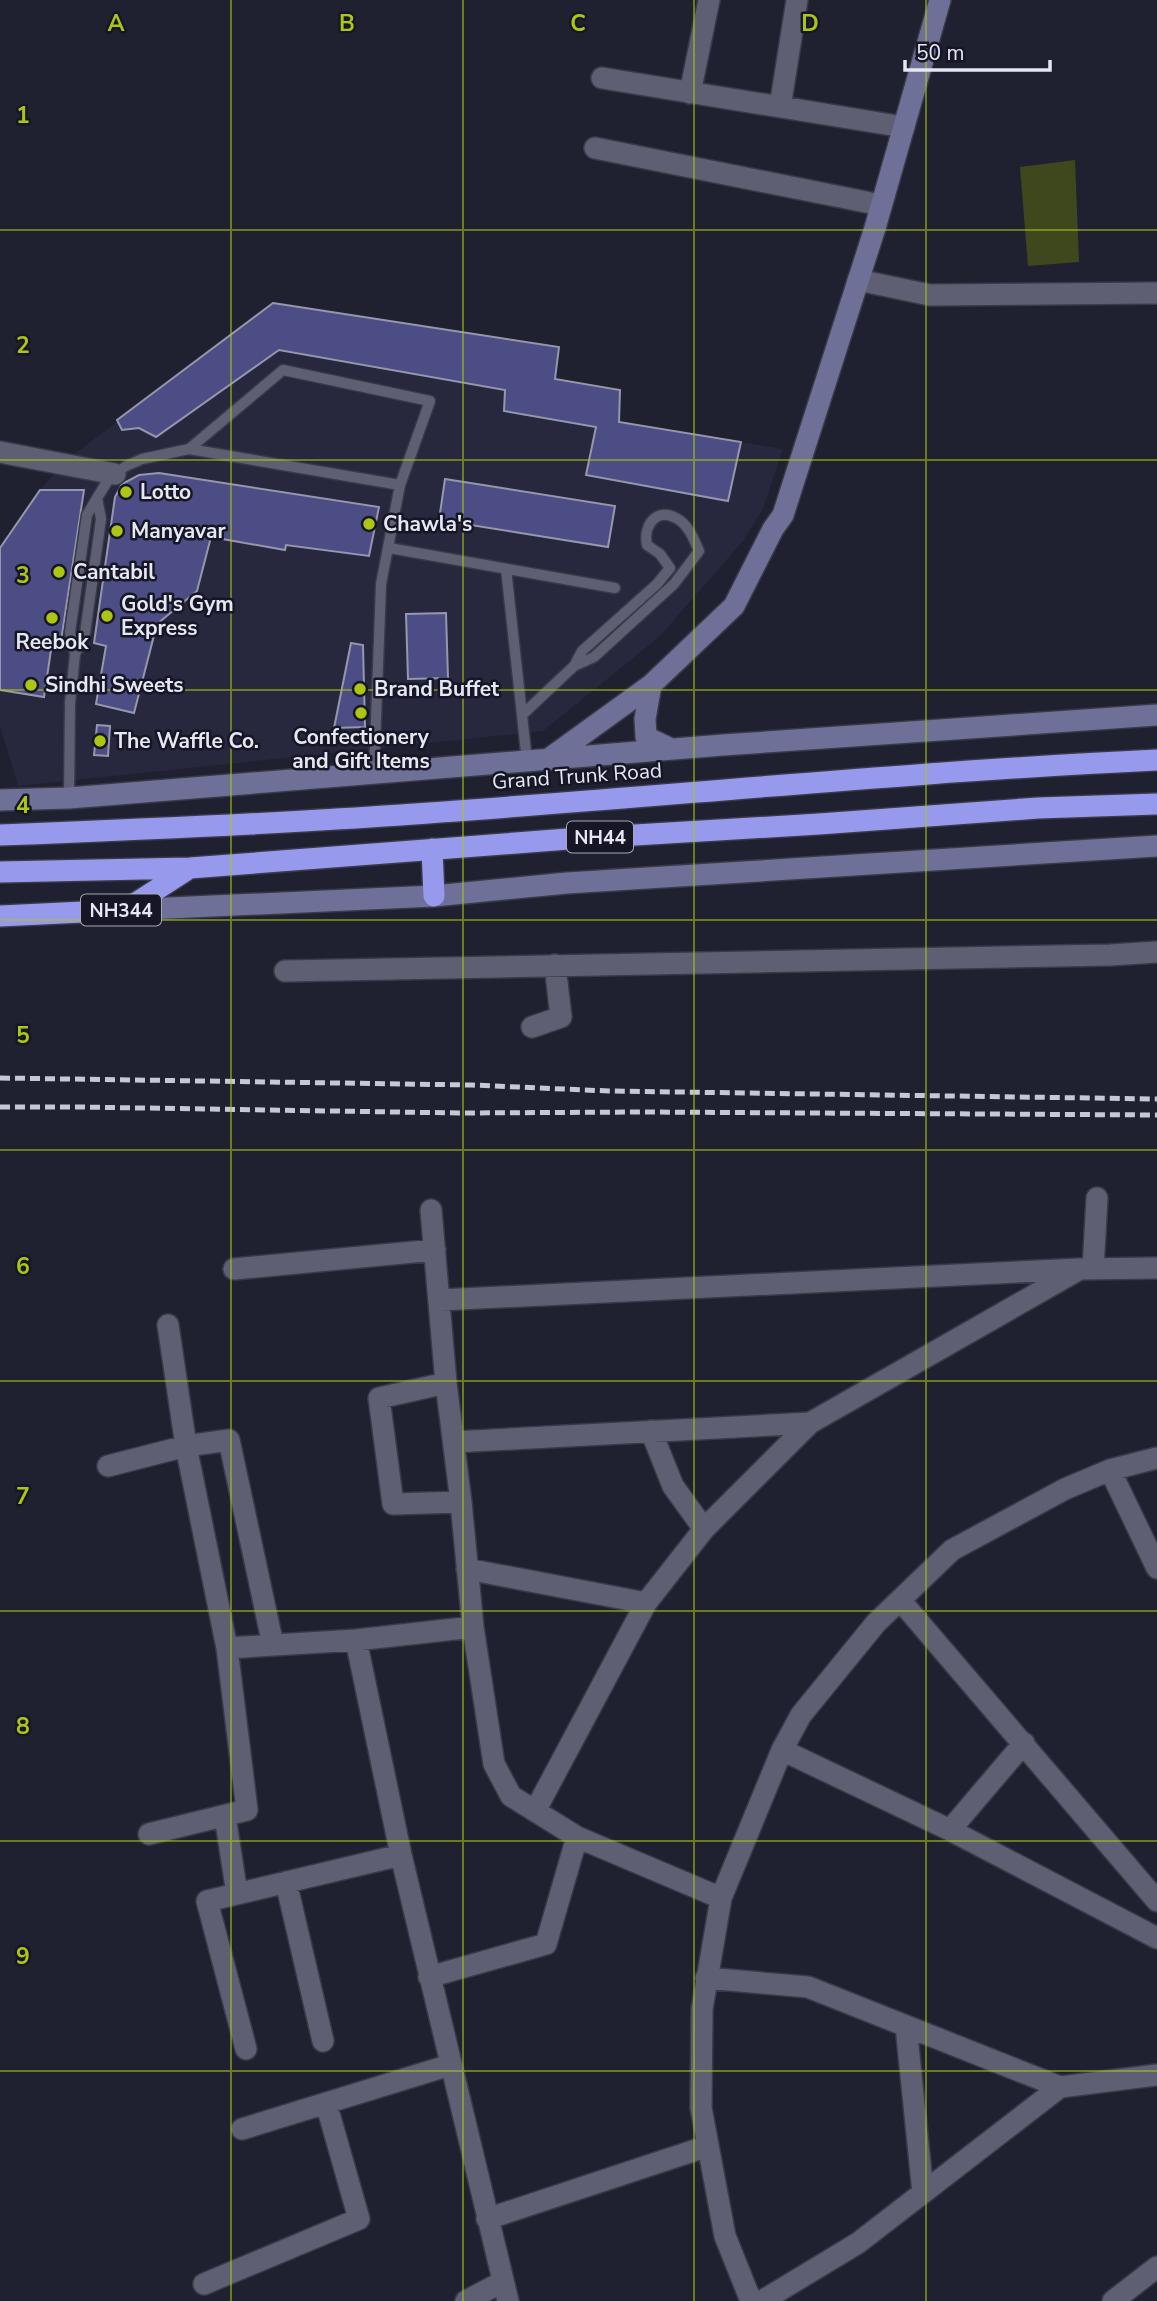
<svg xmlns="http://www.w3.org/2000/svg" width="1157" height="2301" viewBox="0 0 1157 2301" font-family="'Nunito Sans',sans-serif">
  <rect width="100%" height="100%" fill="#1f2030"/>
  <!-- built -->
  <path fill="#27273e" d="M273,303l286,44 -3,32 64,11 -1,32 164,27 -20,60 -20,32 -84,96 -116,94 -525,55 -18,-60v-178l40,-58 28,-31z"/>
  <!-- green -->
  <path fill="#3f481c" d="M1075,160l4,102 -51,4 -8,-99z"/>
  <!-- building -->
  <path fill="#4d4d85" stroke="#9697ac" stroke-width="2" d="M273,303l286,44 -4,32 65,11 -1,32 122,20 -13,59 -142,-26 10,-48 -92,-16 1,-21 -226,-40 -123,87 -17,-9 -17,2 -5,-10z
    M159,473l220,34 -10,49 -83,-11 -1,5 -74,-13 -14,54 -40,33 -23,89 -38,-9 10,-58 -12,-3 21,-146 7,-13 17,-9z
    M445,479l170,27 -7,41 -169,-27z
    M40,490h44l-23,151 -10,9 -7,47 -44,-7v-142z
    M446,613l2,65 -40,1 -2,-65z
    M351,643l12,2 2,82 -31,1z
    M97,725l13,1 -2,30 -14,-1z"/>
  <g fill="none" stroke-linecap="round" stroke-linejoin="round">
    <defs>
      <path id="lane" d="M97,498l13,-21 16,-11 16,-7 47,-10 94,-79 147,31 -30,84 -211,-36
        M389,548l226,40
        M506,569l21,192
        M522,715l52,-49 20,-9 80,-73 25,-33c-5,-12 -11,-27 -23,-33 -20,-11 -33,8 -29,27l13,9 10,14 -13,16 -75,67 -8,15
        M374,774l7,-190 19,-99
        M69,798l1,-95 5,-49 -5,-22 17,-117 10,-17 4,21 -16,114 -10,21"/>
      <path id="street" d="M602,78l302,49
        M690,93l19,-93
        M780,107l17,-107
        M595,148l286,57
        M858,280l72,15 227,-2
        M0,452l115,22
        M285,971l825,-16 47,-3
        M532,1027l29,-10 -6,-52
        M431,1210l15,173 15,119 12,125 21,137 17,32 66,41 144,61
        M234,1269l201,-19
        M1093,1269l4,-71
        M440,1300l640,-31 77,-1
        M446,1383l-67,15 14,106 68,-2
        M651,1431l22,55 31,43
        M454,1442l356,-19
        M108,1466l78,-20 43,-6 44,205
        M1110,1470l47,98
        M467,1569l179,34
        M900,1600l257,301
        M356,1640l45,215 107,446
        M227,1648l129,-8 117,-13
        M782,1750l168,80 207,108
        M535,1811l111,-208 58,-74 106,-106 270,-154
        M225,1816l12,78
        M950,1830l74,-87
        M149,1834l98,-24 -20,-162 -41,-202 -18,-121
        M286,1882l37,159
        M429,1977l117,-33 31,-107
        M706,1978l102,9 252,100
        M906,2026l17,167
        M246,2049l-39,-148 194,-46
        M242,2129l208,-64
        M487,2219l221,-73
        M204,2284l155,-65 -33,-116
        M466,2301l36,-19
        M751,2301l-26,-65 -24,-128 1,-99 19,-111 61,-148 19,-35 75,-92 76,-73 113,-61 45,-19 47,-12
        M762,2301l96,-58 202,-156 97,-12
        M1113,2301l44,-34"/>
      <path id="secondary" d="M651,685l-6,34 1,18 23,11
        M550,758l101,-73 83,-79 39,-77 10,-14 92,-287 65,-228
        M0,800l69,-2 654,-53 434,-30
        M125,910l309,-14 133,-13 590,-37"/>
      <path id="highway" d="M0,835c128,-5 256,-10 384,-19 258,-17 515,-44 773,-56
        M432,849l2,47
        M0,872l190,-4 378,-29 251,-15 219,-16 119,-4
        M0,916l125,-6 65,-42"/>
    </defs>
    <!-- lane casing -->
    <use href="#lane" stroke="#393a48" stroke-width="13"/>
    <!-- street casing -->
    <use href="#street" stroke="#393a48" stroke-width="24"/>
    <!-- secondary casing -->
    <use href="#secondary" stroke="#393a48" stroke-width="24"/>
    <!-- highway casing -->
    <use href="#highway" stroke="#393a48" stroke-width="24"/>
    <!-- lane -->
    <use href="#lane" stroke="#5e5f73" stroke-width="10"/>
    <!-- street -->
    <use href="#street" stroke="#5e5f73" stroke-width="21"/>
    <!-- secondary -->
    <use href="#secondary" stroke="#6f7097" stroke-width="21"/>
    <!-- highway -->
    <use href="#highway" stroke="#9799ec" stroke-width="21"/>
    <!-- rail -->
    <path stroke="#c6c8d3" stroke-width="5" stroke-dasharray="10 5" stroke-linecap="butt" d="M0,1078l472,7 137,6 548,8
      M0,1107h79l380,6 182,-1 516,3"/>
  </g>
  <!-- grid -->
  <path fill="none" stroke="#acc613" stroke-width="2" stroke-opacity="0.55" d="M231,0v2301M463,0v2301M694,0v2301M926,0v2301M0,230h1157M0,460h1157M0,690h1157M0,920h1157M0,1150h1157M0,1381h1157M0,1611h1157M0,1841h1157M0,2071h1157"/>
  <!-- markers -->
  <g fill="#acc613" stroke="#161626" stroke-width="2.5">
    <circle cx="126" cy="492" r="7"/>
    <circle cx="369" cy="524" r="7"/>
    <circle cx="117" cy="531" r="7"/>
    <circle cx="59" cy="572" r="7"/>
    <circle cx="107" cy="616" r="7"/>
    <circle cx="52" cy="618" r="7"/>
    <circle cx="31" cy="685" r="7"/>
    <circle cx="360" cy="689" r="7"/>
    <circle cx="361" cy="713" r="7"/>
    <circle cx="100" cy="741" r="7"/>
  </g>
  <g text-anchor="middle" stroke-width="5" stroke-linejoin="round" paint-order="stroke">
    <!-- shield labels -->
    <g fill="#161626" stroke="#a7a8b5" stroke-width="2">
      <rect x="567" y="821.5" width="66" height="31" rx="5"/>
      <rect x="81" y="894.5" width="80" height="31" rx="5"/>
    </g>
    <g font-size="19" font-weight="bold" fill="#e5e7f2">
      <text x="600" y="844">NH44</text>
      <text x="121" y="917">NH344</text>
    </g>
    <!-- poi labels -->
    <g font-size="21" font-weight="bold" fill="#e5e7f2" stroke="#161626" text-anchor="start">
      <text x="140" y="499">Lotto</text>
      <text x="383" y="531">Chawla's</text>
      <text x="131" y="538">Manyavar</text>
      <text x="73" y="579">Cantabil</text>
      <text x="121" y="611">Gold's Gym<tspan x="121" dy="24">Express</tspan></text>
      <text x="52" y="649" text-anchor="middle">Reebok</text>
      <text x="45" y="692">Sindhi Sweets</text>
      <text x="374" y="696">Brand Buffet</text>
      <text x="361" y="744" text-anchor="middle">Confectionery<tspan x="361" dy="24">and Gift Items</tspan></text>
      <text x="114" y="748">The Waffle Co.</text>
    </g>
    <!-- street labels -->
    <g font-size="21" fill="#e5e7f2" stroke="#161626">
      <text transform="translate(577 776) rotate(-4)" y="7">Grand Trunk Road</text>
    </g>
  </g>
  <g font-size="23" text-anchor="middle" font-weight="bold" fill="#acc613" stroke="#161626" stroke-width="5" stroke-linejoin="round" paint-order="stroke">
    <text x="116" y="31">A</text>
    <text x="347" y="31">B</text>
    <text x="578" y="31">C</text>
    <text x="810" y="31">D</text>
    <text x="23" y="123">1</text>
    <text x="23" y="353">2</text>
    <text x="23" y="583">3</text>
    <text x="23" y="813">4</text>
    <text x="23" y="1043">5</text>
    <text x="23" y="1274">6</text>
    <text x="23" y="1504">7</text>
    <text x="23" y="1734">8</text>
    <text x="23" y="1964">9</text>
  </g>
  <!-- scale -->
  <path d="M905 60v10h145v-10" fill="none" stroke="#e5e7f2" stroke-width="3.5"/>
  <text x="916" y="60" font-size="21" fill="#e5e7f2" stroke="#161626" stroke-width="5" paint-order="stroke">50 m</text>
</svg>
